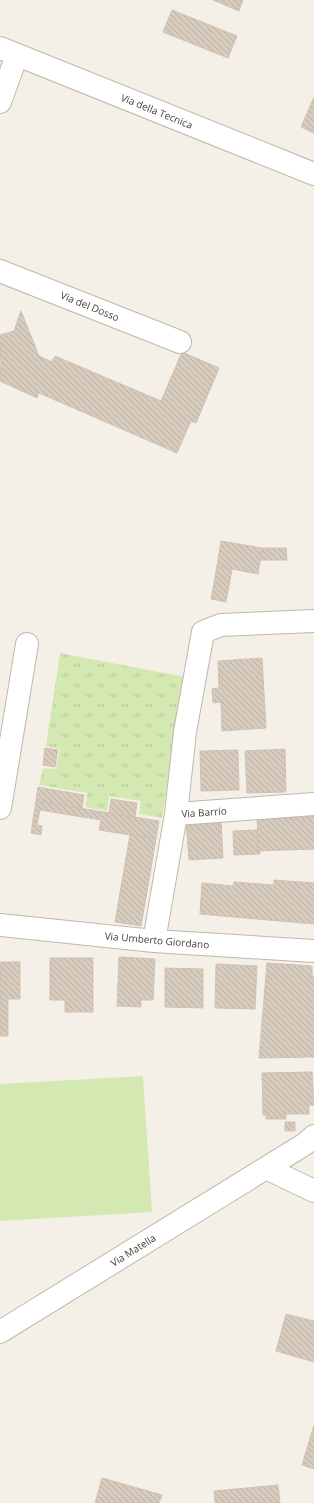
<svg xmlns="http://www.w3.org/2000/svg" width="314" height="1503" viewBox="0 0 314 1503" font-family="'Open Sans',sans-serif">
  <defs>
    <pattern id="grass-tufts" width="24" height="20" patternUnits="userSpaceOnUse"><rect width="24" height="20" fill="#d4e9b1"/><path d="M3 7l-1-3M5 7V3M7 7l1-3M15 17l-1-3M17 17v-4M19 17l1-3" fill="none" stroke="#b8c999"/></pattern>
    <pattern id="building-back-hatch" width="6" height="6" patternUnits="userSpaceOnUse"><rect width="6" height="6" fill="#d6cbbd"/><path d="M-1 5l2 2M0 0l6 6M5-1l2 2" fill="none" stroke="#b9afa3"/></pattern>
  </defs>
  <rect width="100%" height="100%" fill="#f4f0e8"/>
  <!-- grass -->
  <path fill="url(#grass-tufts)" d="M60,653l125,24 -23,141 -23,-4 2,-13 -32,-5 -2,15 -22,-4 2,-14 -48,-8 4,-17 13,1 4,-20 -14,-3z"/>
  <!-- pitch -->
  <path fill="#d4e9b1" d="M143,1076l9,136 -152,9v-137z"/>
  <!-- building -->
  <path fill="url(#building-back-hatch)" stroke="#d1c2b1" d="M213,0h30l-4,11z
    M172,10l65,26 -9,22 -65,-26z
    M314,97v36l-13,-6z
    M21,311l18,45 13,6 3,-6 106,45 21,-49 37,16 -23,55 -5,-2 -14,32 -138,-60 -2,5 -37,-17 1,-22h-1v-24l14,-4z
    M221,541l41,7 -4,26 -41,-8z
    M262,548h24l1,12h-27z
    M217,566l15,3 -6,33 -15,-3z
    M262,658l4,70 -44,3 -1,-29 -8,1 -1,-14 7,-1 -1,-27z
    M45,748l13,2 -3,17 -12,-2z
    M285,749l1,43 -39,1 -2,-42z
    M238,750l1,40 -38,1 -1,-40z
    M38,787l46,8 -2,14 -46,-8z
    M111,799l26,4 -2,14 -26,-4z
    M36,801l123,20 -3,18 -57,-9 2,-10 -61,-10 -3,15 5,1 -1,9 -10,-2z
    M314,811v38l-56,2 -1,-38z
    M221,819l2,39 -34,2 -3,-39z
    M257,830l1,21h2v3l-26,1 -1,-24z
    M130,835l26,4 -15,87 -26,-4z
    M274,880l40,3v41l-114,-10 2,-31 31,3 1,-4 40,3z
    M119,957l36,2 -2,41h-12v7l-24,-1z
    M50,958h43v54h-28v-12h-15z
    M0,962h20v37h-12v37h-8z
    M267,963l45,3v10h2v81l-55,1z
    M216,964l41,2 -2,43 -40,-1z
    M165,968l38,1v39l-38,-1z
    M312,1072l2,33h-5v9h-23v5h-20v-4h-3l-1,-42z
    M285,1122h10v9h-10z
    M286,1314l28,7v41l-38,-11z
    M314,1425v44l-12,-4z
    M102,1478l60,17 -3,8h-64z
    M278,1485l2,18h-65l-1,-12z"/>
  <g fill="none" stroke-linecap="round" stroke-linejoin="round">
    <defs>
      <path id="minor" d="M0,48l314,126
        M0,102l17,-47
        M0,271l180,71
        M0,808l27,-164
        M176,814l9,-82 18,-100 18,-7 93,-4
        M0,925l154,16 160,10
        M154,941l22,-127 138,-10
        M266,1168l48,23
        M0,1332l305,-188 9,-8"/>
    </defs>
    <!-- minor casing -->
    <use href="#minor" stroke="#c0b7ab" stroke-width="24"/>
    <!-- minor -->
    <use href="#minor" stroke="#fff" stroke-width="22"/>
  </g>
  <g text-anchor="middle" stroke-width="3.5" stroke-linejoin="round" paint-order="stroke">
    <!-- street labels -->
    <g font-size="10" fill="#484037" stroke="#fff">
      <text transform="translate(157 111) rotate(22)" y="4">Via della Tecnica</text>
      <text transform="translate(90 306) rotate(22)" y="4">Via del Dosso</text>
      <text transform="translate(204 812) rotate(-4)" y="4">Via Barrio</text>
      <text transform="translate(157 940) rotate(5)" y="4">Via Umberto Giordano</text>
      <text transform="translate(133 1250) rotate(-32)" y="4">Via Matella</text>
    </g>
  </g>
</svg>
